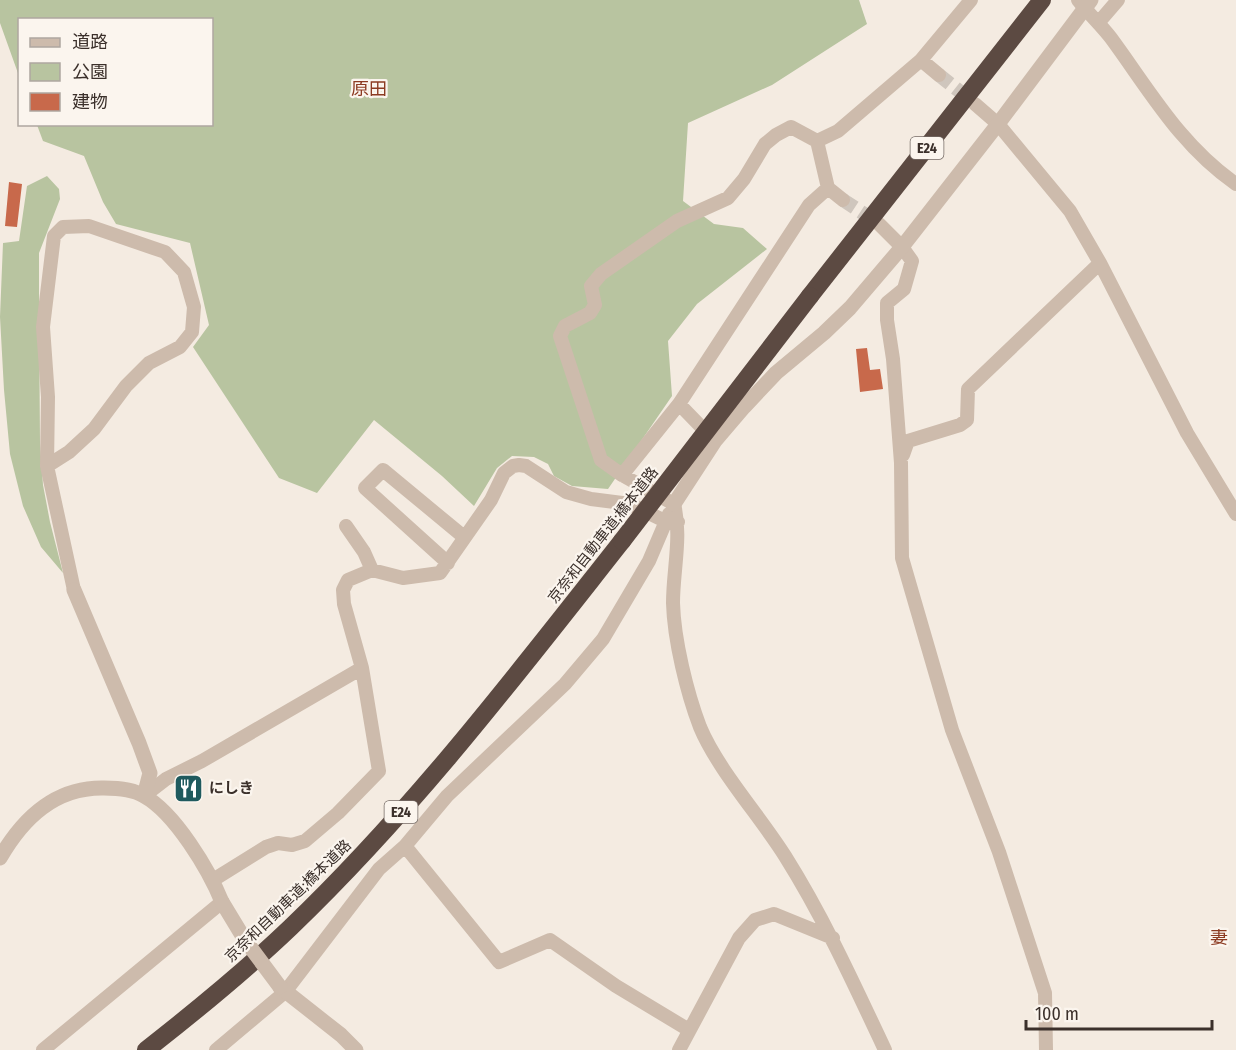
<svg xmlns="http://www.w3.org/2000/svg" width="1236" height="1050" viewBox="0 0 1236 1050" font-family="'Fira Sans Condensed','Noto Sans JP',sans-serif">
  <rect width="100%" height="100%" fill="#f4ebe1"/>
  <!-- green -->
  <path fill="#b8c4a0" d="M0,0h859l8,24 -95,61 -84,38 -5,78 31,23 29,4 24,21 -70,55 -29,37 4,55 -64,93 -36,-3 -18,-10 -6,-12 -14,-7 -22,-1 -15,12 -23,38 -32,-30 -68,-56 -57,73 -38,-15 -86,-131 16,-22 -19,-82 -74,-19 -13,-22 -19,-46 -41,-15 -6,-16 175,-1v-104h-192l-1,56 -19,-53z
    M47,176l12,13 1,10 -21,54v59l1,131 3,42 7,37 13,51 -22,-26 -18,-41 -13,-52 -6,-64 -4,-73 3,-74 16,-2 8,-55z"/>
  <!-- building -->
  <path fill="#c8694b" d="M9,182l13,2 -5,43 -12,-1z
    M867,348l3,22 10,-1 3,20 -23,3 -4,-43z
    M191,777l8,20 -12,5 -9,-19z"/>
  <g fill="none" stroke-linecap="round" stroke-linejoin="round">
    <!-- minor-tunnel -->
    <path stroke="#cfc6bd" stroke-width="14" stroke-dasharray="14 7" stroke-linecap="butt" d="M939,75l34,27
      M843,200l35,23"/>
    <!-- minor -->
    <path stroke="#cdbbac" stroke-width="14" d="M1078,0c10,13 23,25 33,38 39,53 69,107 125,146
      M1099,22l19,-22
      M921,60l18,15
      M975,104l23,20 72,87 30,52 87,170 49,81
      M817,141l21,-10 83,-71 50,-60
      M843,200l-15,-12 -11,-47 -26,-14 -15,8 -11,9 -21,35 -16,19 -51,23 -76,53 -10,12 4,19 -5,8 -25,13 -5,10 41,124 21,15 52,29c8,33 -1,66 -1,99 1,37 14,90 27,124 18,43 60,89 85,129 39,62 69,128 100,194
      M879,224l23,23 10,14 -8,28 -17,14v17l6,39 8,104 1,95 50,172 47,122 46,141 1,57
      M679,404l32,33
      M903,455l5,-14 52,-16 7,-5 1,-31 132,-126
      M47,466l22,-14 25,-23 32,-43 23,-23 31,-16 12,-15 2,-25 -10,-35 -19,-20 -76,-26 -26,1 -9,9 -11,91 5,70 -1,69 27,124
      M622,475l57,-71 130,-199 19,-17
      M346,526l18,26 8,18
      M448,563l-83,-75 18,-18 81,67
      M144,796l22,-17 36,-18 160,-93
      M405,846l94,116 51,-22 66,46 73,44
      M213,880l53,-33 12,-4 14,2 13,-4 33,-28 41,-42 -17,-103 -18,-64 -1,-14 5,-10 24,-10 31,8 37,-5 51,-73 13,-27 9,-7 6,-1 7,1 40,26 25,7 39,5 35,17 13,1
      M43,1050l179,-148
      M216,1050l69,-58 94,-123 26,-23 42,-50 118,-112 38,-45 46,-78 20,-47
      M679,1050l60,-112 16,-18 19,-6 59,24"/>
    <!-- tertiary -->
    <path stroke="#cdbbac" stroke-width="15" d="M674,504l41,-63 29,-34 32,-34 48,-40 26,-25 52,-61 96,-123 93,-124
      M74,590l65,153 11,30 -6,23
      M0,858c23,-40 55,-71 104,-70 13,0 29,1 40,8 31,17 65,74 78,106
      M280,987l61,48 15,15"/>
    <!-- motorway -->
    <path stroke="#5c4a42" stroke-width="18" d="M810,296l232,-296
      M146,1050c50,-39 99,-79 145,-123 123,-118 226,-253 331,-386"/>
    <!-- tertiary-bridge -->
    <path stroke="#cdbbac" stroke-width="15" d="M222,902l23,38 35,47"/>
    <!-- motorway-bridge -->
    <path stroke="#5c4a42" stroke-width="18" d="M622,541l188,-245"/>
  </g>
  <!-- icons -->
  <defs>
    <symbol id="restaurant-square" viewBox="-11 -11 22 22"><rect x="-9" y="-9" width="18" height="18" rx="4" fill="#1f5a5e" stroke="#fbf5ee"/><path d="M-5-6h1v4h1v-4h1v4h1v-4h1v5L-1.5 .5V6h-2V.5L-5-1ZM5-6V6H3V1.5H1.5Q1.5-4 5-6Z" fill="#fff"/></symbol>
  </defs>
  <g fill-rule="evenodd">
    <use href="#restaurant-square" x="172" y="772" width="33" height="33"/>
  </g>
  <g text-anchor="middle" stroke-width="4.5" stroke-linejoin="round" paint-order="stroke">
    <!-- shield labels -->
    <g fill="#fbf5ee" stroke="#756b66" stroke-width="1.5">
      <rect x="910.5" y="137" width="33" height="22" rx="4.5"/>
      <rect x="384.5" y="801" width="33" height="22" rx="4.5"/>
    </g>
    <g font-size="14" font-weight="bold" fill="#3b302b">
      <text x="927" y="153">E24</text>
      <text x="401" y="817">E24</text>
    </g>
    <!-- street labels -->
    <g font-size="15" fill="#3b302b" stroke="#fbf5ee">
      <text transform="translate(603 535) rotate(-52)" y="5">京奈和自動車道;橋本道路</text>
      <text transform="translate(288 901) rotate(-44)" y="5">京奈和自動車道;橋本道路</text>
    </g>
    <!-- poi labels -->
    <g font-size="15" font-weight="bold" fill="#3b302b" stroke="#fbf5ee" text-anchor="start">
      <text x="209" y="793">にしき</text>
    </g>
    <!-- quarter labels -->
    <g font-size="18" fill="#8c3b22" stroke="#fbf5ee">
      <text x="369" y="95">原田</text>
      <text x="1219" y="944">妻</text>
    </g>
  </g>
  <!-- legend -->
  <rect x="18" y="18" width="195" height="108" fill="#fbf5ee" stroke="#aea6a0" stroke-width="1.5"/>
  <rect x="30" y="38" width="30" height="9" fill="#cdbbac" stroke="#aea6a0" stroke-width="1.5"/>
  <text x="72" y="48" font-size="18" fill="#3b302b">道路</text>
  <rect x="30" y="63" width="30" height="18" fill="#b8c4a0" stroke="#aea6a0" stroke-width="1.5"/>
  <text x="72" y="78" font-size="18" fill="#3b302b">公園</text>
  <rect x="30" y="93" width="30" height="18" fill="#c8694b" stroke="#aea6a0" stroke-width="1.5"/>
  <text x="72" y="108" font-size="18" fill="#3b302b">建物</text>
  <!-- scale -->
  <path d="M1026 1020v9h186v-9" fill="none" stroke="#3b302b" stroke-width="3"/>
  <text x="1035" y="1020" font-size="18" fill="#3b302b" stroke="#fbf5ee" stroke-width="4.5" paint-order="stroke">100 m</text>
</svg>
